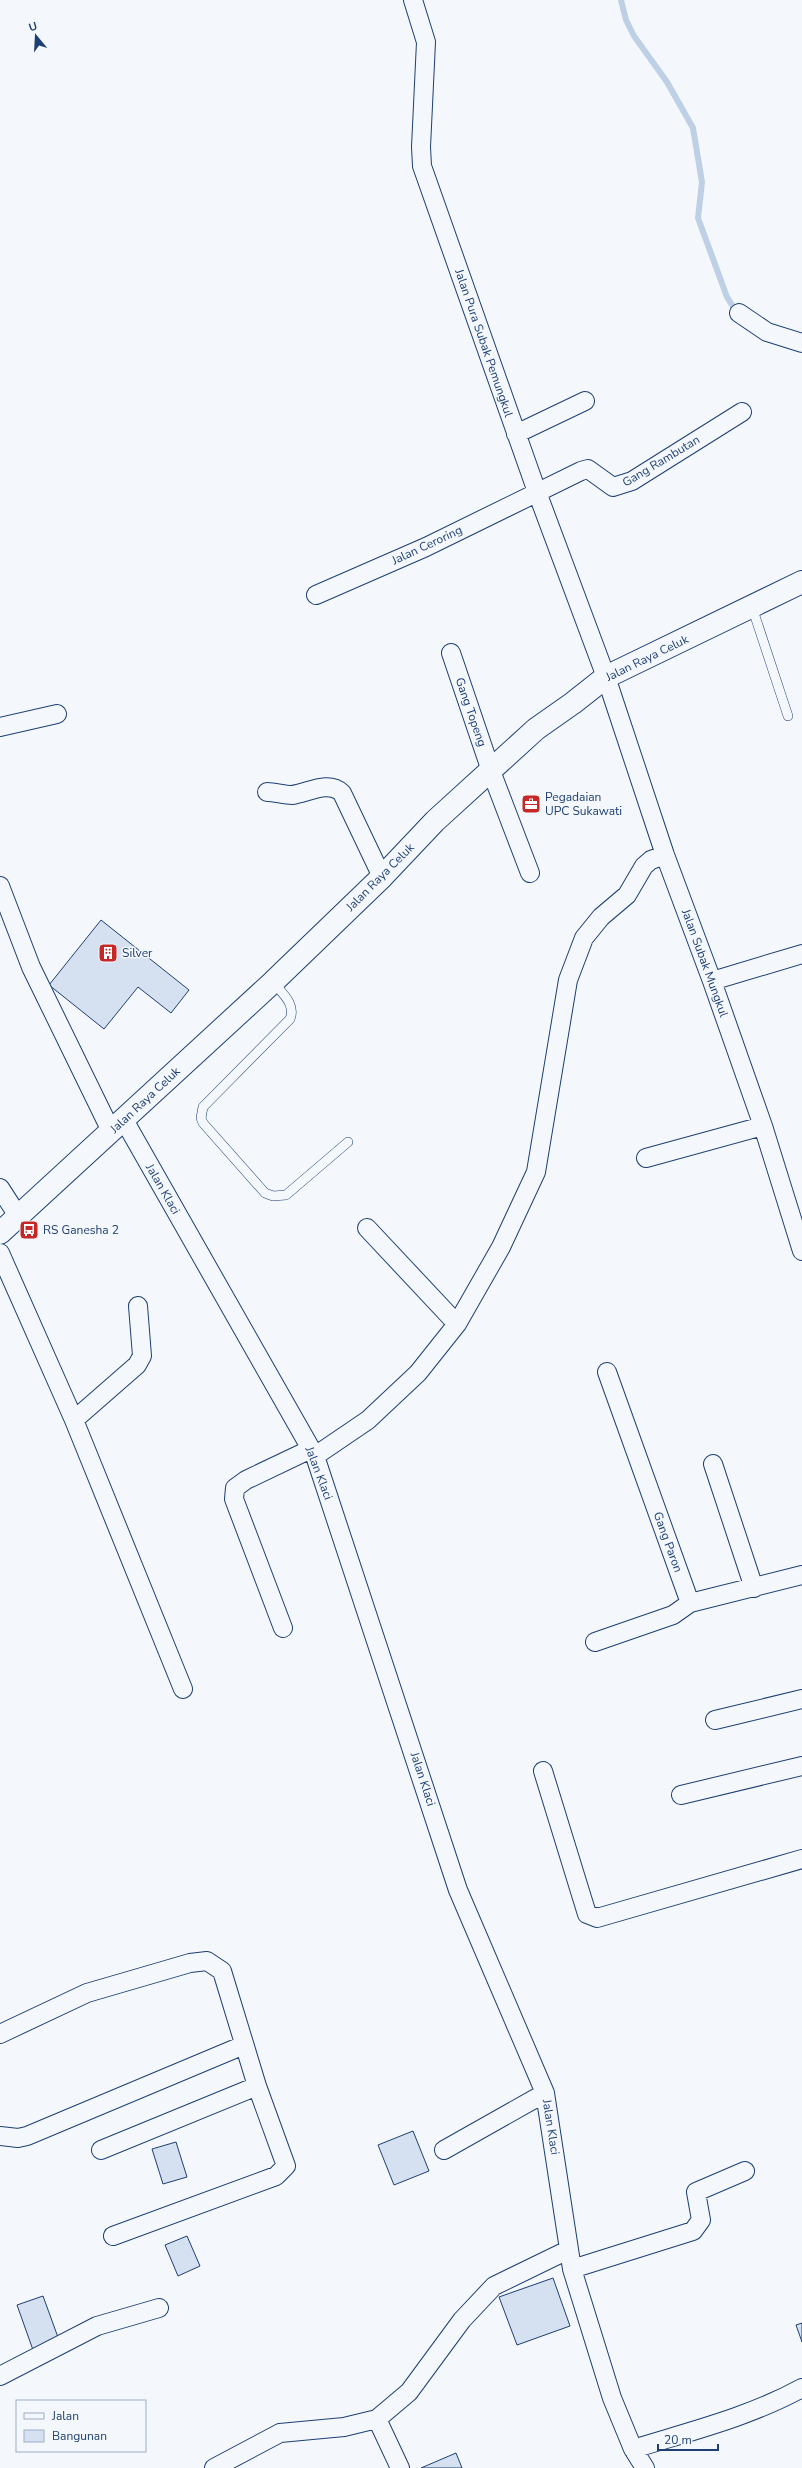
<svg xmlns="http://www.w3.org/2000/svg" width="802" height="2468" viewBox="0 0 802 2468" font-family="'Nunito Sans',sans-serif">
  <rect width="100%" height="100%" fill="#f4f7fb"/>
  <g fill="none" stroke-linecap="round" stroke-linejoin="round">
    <!-- stream -->
    <path stroke="#bed0e5" stroke-width="6" d="M621,0l5,20 8,16 33,46 26,46 9,54 -4,36 29,79 10,16"/>
  </g>
  <!-- building -->
  <path fill="#d5e0f0" stroke="#1d3f73" d="M101,920l88,70 -18,23 -33,-26 -34,42 -55,-44z
    M413,2131l16,40 -35,14 -16,-40z
    M176,2142l11,35 -24,7 -11,-35z
    M187,2236l13,30 -22,10 -13,-31z
    M553,2278l17,48 -53,19 -18,-48z
    M43,2296l16,44 -26,10 -16,-45z
    M802,2323v19l-6,-17z
    M456,2453l6,15h-41z"/>
  <g fill="none" stroke-linecap="round" stroke-linejoin="round">
    <defs>
      <path id="service" d="M752,607l36,109
        M273,982c9,11 23,22 17,37l-87,88 -2,11 2,5 62,70 8,3 13,-1 62,-53"/>
      <path id="minor" d="M413,0l13,42 -5,105 1,19 115,326 69,185 59,178 47,126 51,145 39,125
        M739,313l28,19 35,11
        M516,434l69,-33
        M316,595l110,-48 155,-76 7,-2 25,18 19,-6 110,-69
        M451,653l40,118 39,102
        M0,727l57,-13
        M267,792c8,0 17,3 25,3 16,-2 36,-15 50,-2l40,84
        M0,886l31,81 80,164
        M712,981l90,-27
        M124,1120l191,336 143,434 87,203 27,176 40,129 21,51 12,19
        M646,1158l117,-32
        M0,1188l18,28
        M367,1228l90,96
        M0,1253l74,167 109,269
        M607,1372l83,231
        M74,1420l63,-55 5,-9 -4,-50
        M315,1456l53,-36 50,-47 39,-49 44,-77 35,-75 32,-192 16,-42 17,-21 26,-22 17,-29 7,-6 14,-5
        M713,1464l41,124
        M283,1628l-49,-129 1,-11 11,-8 65,-31
        M595,1642l78,-27 17,-12 112,-28
        M715,1720l87,-21
        M543,1771l44,143 10,4 205,-59
        M681,1795l121,-29
        M0,2034l87,-41 103,-30 17,-2 15,10 35,115 29,80 -10,10 -163,60
        M0,2136l18,2 9,-2 217,-91
        M101,2150l156,-64
        M444,2150l101,-57
        M572,2269l121,-38 8,-11 -5,-28 49,-21
        M0,2376l97,-50 62,-18
        M377,2419l23,49
        M633,2449c58,-18 116,-32 169,-61
        M214,2468l66,-35 64,-6 33,-8 32,-27 53,-72 32,-34 74,-36"/>
      <path id="trunk" d="M0,1233l273,-251 109,-105 53,-56 101,-92 37,-26 33,-26 196,-95"/>
    </defs>
    <!-- service casing -->
    <use href="#service" stroke="#1d3f73" stroke-width="10"/>
    <!-- minor casing -->
    <use href="#minor" stroke="#1d3f73" stroke-width="20"/>
    <!-- trunk casing -->
    <use href="#trunk" stroke="#1d3f73" stroke-width="24"/>
    <!-- service -->
    <use href="#service" stroke="#f4f7fb" stroke-width="9"/>
    <!-- minor -->
    <use href="#minor" stroke="#f4f7fb" stroke-width="18"/>
    <!-- trunk -->
    <use href="#trunk" stroke="#f4f7fb" stroke-width="22"/>
  </g>
  <!-- icons -->
  <defs>
    <symbol id="office-square" viewBox="-11 -11 22 22"><rect x="-9" y="-9" width="18" height="18" rx="4" fill="#c62828" stroke="#f4f7fb"/><path d="M-6-3h4V-5.5h4V-3h4V5H-6ZM-1-4.5V-3h2v-1.5ZM-6 0V1H6V0Z" fill="#fff"/></symbol>
    <symbol id="building-square" viewBox="-11 -11 22 22"><rect x="-9" y="-9" width="18" height="18" rx="4" fill="#c62828" stroke="#f4f7fb"/><path d="M-4-6H4V6H1V3H-1V6H-4ZM-2.5-4.3h1.7v1.8h-1.7ZM.8-4.3h1.7v1.8H.8ZM-2.5-1h1.7V.8h-1.7ZM.8-1h1.7V.8H.8Z" fill="#fff"/></symbol>
    <symbol id="bus-square" viewBox="-11 -11 22 22"><rect x="-9" y="-9" width="18" height="18" rx="4" fill="#c62828" stroke="#f4f7fb"/><path d="M-5-6H5V4H4V6H2V4H-2V6H-4V4H-5ZM-3.5-4V0h7V-4ZM-3.5 1.2v1.5H-2V1.2ZM2 1.2v1.5H3.5V1.2Z" fill="#fff"/></symbol>
  </defs>
  <g fill-rule="evenodd">
    <use href="#office-square" x="520" y="793" width="22" height="22"/>
    <use href="#building-square" x="97" y="942" width="22" height="22"/>
    <use href="#bus-square" x="18" y="1219" width="22" height="22"/>
  </g>
  <g text-anchor="middle" stroke-width="3" stroke-linejoin="round" paint-order="stroke">
    <!-- street labels -->
    <g font-size="12" fill="#1d3f73" stroke="#f4f7fb">
      <text transform="translate(484 343) rotate(71)" y="4">Jalan Pura Subak Pemungkul</text>
      <text transform="translate(661 461) rotate(-31)" y="4">Gang Rambutan</text>
      <text transform="translate(427 545) rotate(-25)" y="4">Jalan Ceroring</text>
      <text transform="translate(647 658) rotate(-26)" y="4">Jalan Raya Celuk</text>
      <text transform="translate(471 712) rotate(71)" y="4">Gang Topeng</text>
      <text transform="translate(380 877) rotate(-45)" y="4">Jalan Raya Celuk</text>
      <text transform="translate(705 963) rotate(70)" y="4">Jalan Subak Mungkul</text>
      <text transform="translate(145 1100) rotate(-43)" y="4">Jalan Raya Celuk</text>
      <text transform="translate(163 1189) rotate(60)" y="4">Jalan Klaci</text>
      <text transform="translate(319 1473) rotate(69)" y="4">Jalan Klaci</text>
      <text transform="translate(668 1542) rotate(70)" y="4">Gang Paron</text>
      <text transform="translate(423 1779) rotate(72)" y="4">Jalan Klaci</text>
      <text transform="translate(551 2127) rotate(81)" y="4">Jalan Klaci</text>
    </g>
    <!-- poi labels -->
    <g font-size="12" fill="#1d3f73" stroke="#f4f7fb" text-anchor="start">
      <text x="545" y="801">Pegadaian<tspan x="545" dy="14">UPC Sukawati</tspan></text>
      <text x="122" y="957">Silver</text>
      <text x="43" y="1234">RS Ganesha 2</text>
    </g>
  </g>
  <!-- legend -->
  <rect x="16" y="2400" width="130" height="52" fill="#f4f7fb" stroke="#9eadc5"/>
  <rect x="24" y="2413" width="20" height="6" fill="#f4f7fb" stroke="#9eadc5"/>
  <text x="52" y="2420" font-size="12" fill="#1d3f73">Jalan</text>
  <rect x="24" y="2430" width="20" height="12" fill="#d5e0f0" stroke="#9eadc5"/>
  <text x="52" y="2440" font-size="12" fill="#1d3f73">Bangunan</text>
  <!-- north arrow -->
  <g transform="translate(36 36) rotate(342)" stroke="#f4f7fb" stroke-width="3" paint-order="stroke">
  <path d="M0-3L7 15L0 10L-7 15Z" fill="#1d3f73"/>
  <text y="-6" font-size="11" font-weight="bold" text-anchor="middle" fill="#1d3f73">U</text>
  </g>
  <!-- scale -->
  <path d="M658 2444v6h60v-6" fill="none" stroke="#1d3f73" stroke-width="2"/>
  <text x="664" y="2444" font-size="12" fill="#1d3f73" stroke="#f4f7fb" stroke-width="3" paint-order="stroke">20 m</text>
</svg>
